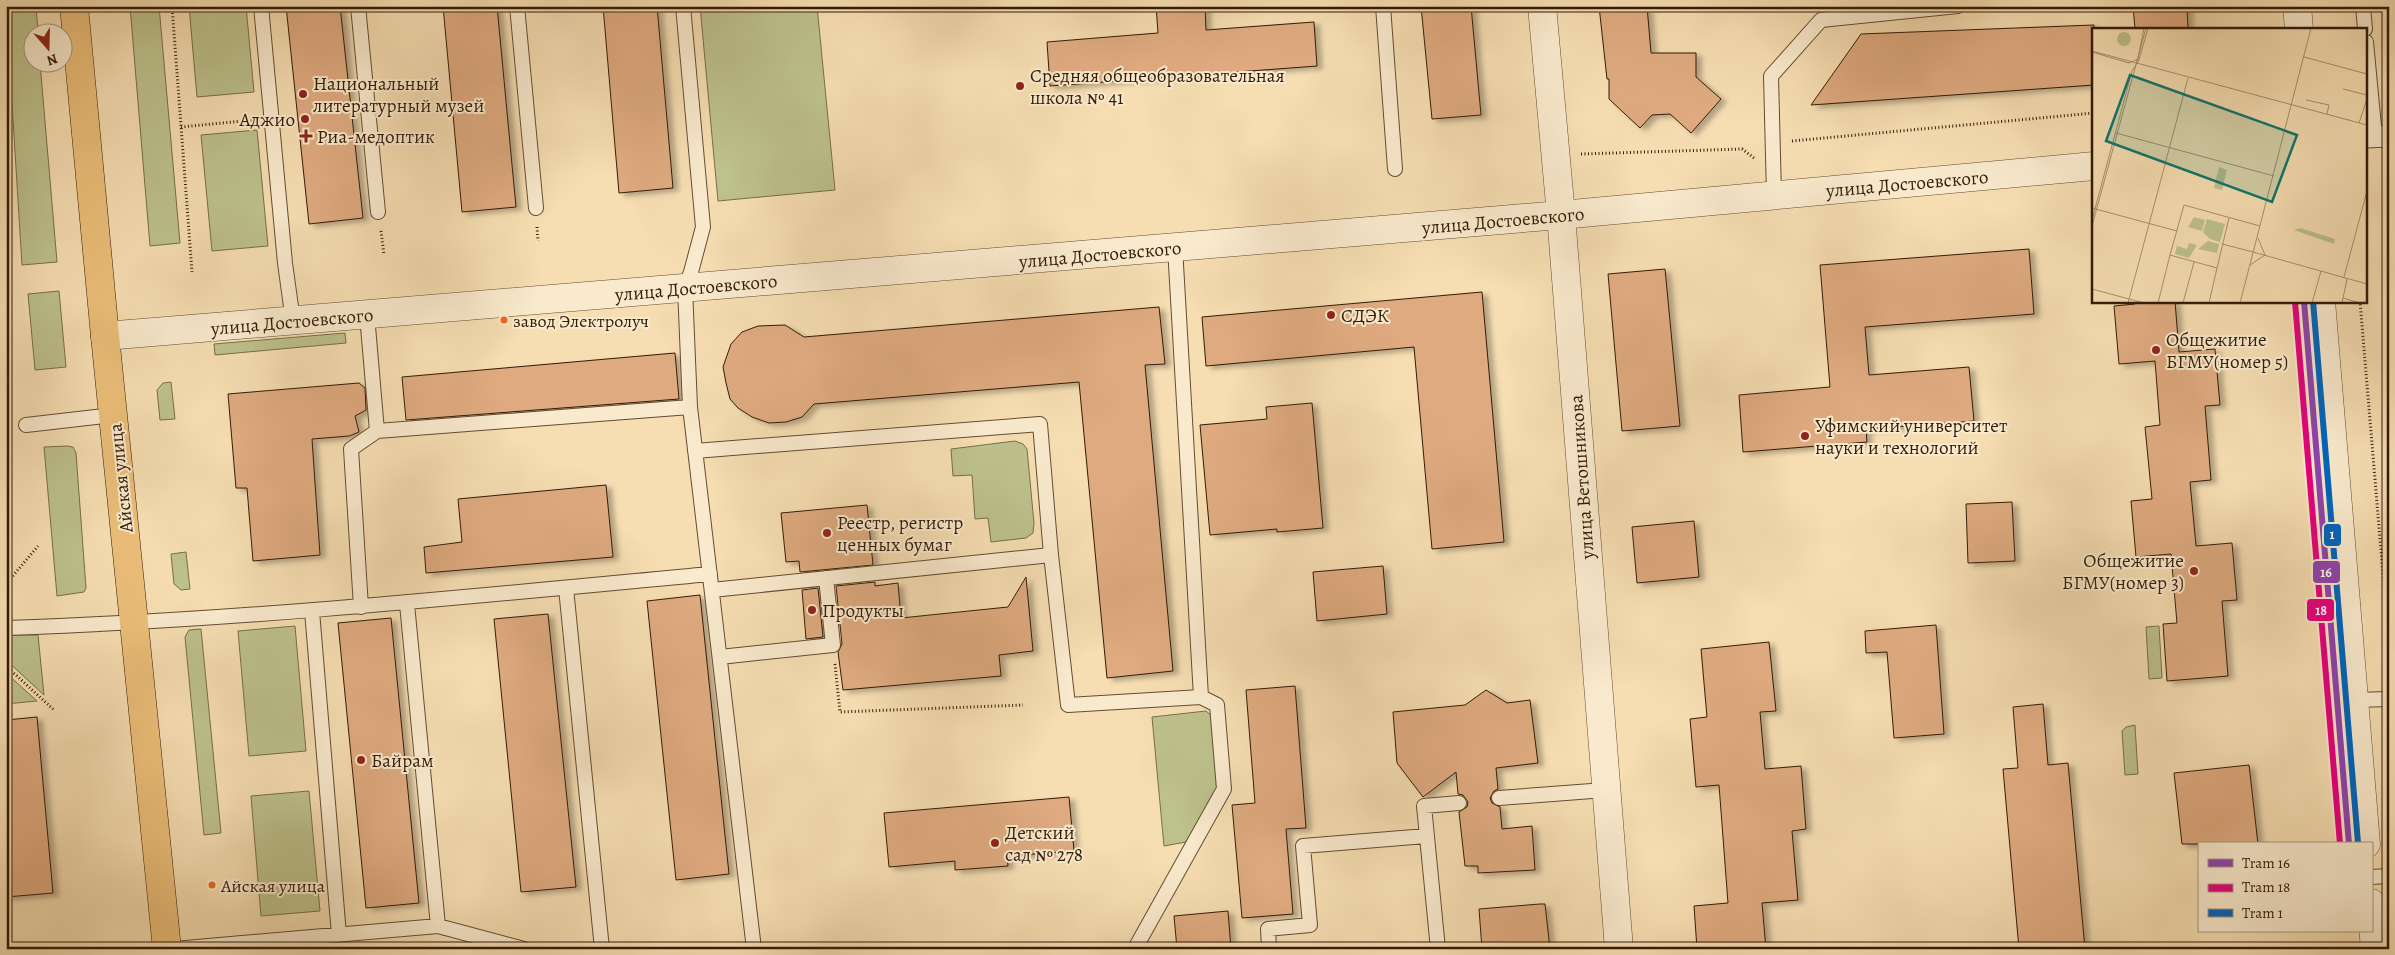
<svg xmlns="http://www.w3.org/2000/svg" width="2395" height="955" viewBox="0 0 2395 955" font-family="Alegreya,serif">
  <defs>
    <filter id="shadow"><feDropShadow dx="5.5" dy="3" stdDeviation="2.5" flood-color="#0004"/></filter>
  </defs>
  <rect width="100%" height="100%" fill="#f6deb2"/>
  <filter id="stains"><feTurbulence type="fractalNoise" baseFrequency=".004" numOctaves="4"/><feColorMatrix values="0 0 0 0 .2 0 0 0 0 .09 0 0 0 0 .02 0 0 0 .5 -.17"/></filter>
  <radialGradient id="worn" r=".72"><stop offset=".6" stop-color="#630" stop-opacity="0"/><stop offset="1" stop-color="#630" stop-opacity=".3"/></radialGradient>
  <!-- green -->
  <path fill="#bdc18c" stroke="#786e4a" d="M6,6h30l2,26h-6v30l8,1 17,199 -35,3z
    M130,6h29l21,237 -30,3z
    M189,6h57l8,86 -57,5z
    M700,6h117l18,184 -117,11z
    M257,130l11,116 -56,5 -11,-116z
    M59,291l7,76 -31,3 -7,-76z
    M345,333l1,10 -131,12 -1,-11z
    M171,382l4,37 -15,1 -3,-30 6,-7z
    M1015,441l8,3 4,5 7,74 -1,10 -7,5 -35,4 -3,-24 -13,1 -3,-44 -19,1 -2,-27z
    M67,446l6,1 3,6 10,135 -2,4 -27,4 -13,-149z
    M186,552l4,37 -9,1 -7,-6 -3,-30z
    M295,626l11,125 -57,5 -11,-125z
    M2159,626l3,52 -13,1 -3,-52z
    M201,629l20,204 -17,2 -19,-198 4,-7z
    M6,635h32l6,60 -38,-35z
    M6,673l31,28 -31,3z
    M1206,711l6,5 7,73 -33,53 -22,4 -12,-129z
    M2135,725l3,49 -13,1 -3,-44 4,-4z
    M309,791l11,120 -59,5 -10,-120z"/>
  <!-- building -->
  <path fill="#dfaa80" stroke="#331b07" filter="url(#shadow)" d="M286,6h54l23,212 -54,6z
    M443,6h54l19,201 -54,5z
    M603,6h54l16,182 -54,5z
    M1156,6h49l1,24 108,-8 3,44 -267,20 -3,-44 111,-9z
    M1421,6h50l10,109 -49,4z
    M1599,6h48l4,47h45v24l25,22 -30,34 -21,-19 -18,1 -12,13 -31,-29v-20h-2z
    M2133,6h54l1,23h-53z
    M2094,25v60l-283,20 50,-71z
    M2029,249l5,65 -169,13 4,48 100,-8 5,54 -108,8 1,13 -124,10 -4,-57 91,-8 -10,-122z
    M1665,269l15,157 -58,5 -14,-157z
    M1482,292l22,250 -72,7 -18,-202 -208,19 -4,-49z
    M2134,301h41l4,51 36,-3 5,56 -15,1 6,74 -21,2 6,64 36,-3 5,57 -15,1 6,75 -61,5 -4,-57 14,-1 -6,-69 -35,3 -5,-56 21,-2 -7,-72 15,-2 -5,-64 -36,3 -5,-58 21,-2z
    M1159,307l6,57 -20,1 28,306 -66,7 -28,-296 -265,22 -12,13 -16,5 -17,1 -17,-6 -14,-9 -8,-9 -4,-16 -3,-16 8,-23 11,-12 16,-6 27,-1 19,12z
    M675,353l4,46 -273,21 -4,-43z
    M359,383l6,5 1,22 -11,6 4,16 -10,4 -37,3 8,116 -67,6 -6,-73h-11l-8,-94z
    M1312,403l11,125 -46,4v-3l-67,6 -10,-110 67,-6 -1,-12z
    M606,485l7,72 -187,16 -2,-26 38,-5 -4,-43z
    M2012,502l3,59 -47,2 -2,-59z
    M867,505l6,60 -73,7 -1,-11 -13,1 -5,-49z
    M1694,521l5,56 -62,6 -5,-56z
    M1383,566l4,48 -70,7 -4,-49z
    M1026,577l7,74 -34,4 2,21 -158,14 -5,-38 4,-8 -6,-58 39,-4v4l23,-3 3,35 107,-11z
    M818,588l5,49 -17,2 -4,-49z
    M700,595l29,279 -53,6 -29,-279z
    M548,614l28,273 -55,5 -27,-273z
    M391,618l28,285 -53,5 -28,-285z
    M1936,625l8,109 -50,4 -7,-86 -21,1 -1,-22z
    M1769,642l7,69 -16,1 5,57 36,-3 5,63 -14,2 6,69 -36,3 4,46h-69l-3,-43 34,-3 -9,-118 -23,2 -6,-68 17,-2 -6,-68z
    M1295,686l11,142 -20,1 7,85 -51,4 -10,-113 23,-2 -9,-113z
    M1486,690l21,13 23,-3 8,63 -42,5 2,21 -4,2 -4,7 2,5 8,4 2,22 30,-3 3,44 -57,3v-7h-13l-6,-54 8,-5 1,-5 -5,-7 -5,-1 -2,-22 -33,25 -26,-34 -4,-51 72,-7z
    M2043,704l5,61 20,-2 17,186h-66l-16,-180 15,-1 -5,-61z
    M37,717l16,176 -47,4v-177z
    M2249,765l9,79h-76l-8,-71z
    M1069,797l5,54 -67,5 1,10 -53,4v-9l-66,6 -5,-54z
    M1540,904h5l5,45h-68l-3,-40z
    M1228,911l3,38h-54l-3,-33z"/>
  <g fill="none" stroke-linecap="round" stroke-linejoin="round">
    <defs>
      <path id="service" d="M261,6l24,257 8,58
        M358,6l20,206
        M517,6l19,202
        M683,6l20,221 -12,45 -6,16 5,119 64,542
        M1383,6l12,163
        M2363,6l2,23
        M2366,42l9,95
        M1774,195l-3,-119 50,-56 137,-14
        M26,425l87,-10
        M377,431l313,-24
        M695,451l345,-27 11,131 17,150 133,-8 -26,-450
        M566,588l36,361
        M712,590l339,-35
        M361,607l-10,-158 26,-18 -10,-116
        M312,611l27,324
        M6,628c236,-8 470,-32 704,-54
        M720,657l113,-12 -7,-67
        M2355,700l34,-1
        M1499,798l106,-8
        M2371,877l18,-1
        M438,926l86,23
        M174,949l264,-23 -31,-322
        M1137,949v-4l87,-156 -7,-84 -16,-8
        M1269,949l-1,-20 42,-4 -7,-79 123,-10
        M1438,949l-14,-143 35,-3"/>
      <path id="pedestrian" d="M2366,137l23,-1"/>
      <path id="minor" d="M1542,6l19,209 58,734"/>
      <path id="tertiary" d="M2297,6l2,23
        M2321,301l45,543
        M105,336l1456,-121 533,-49
        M2371,903l4,46"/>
      <path id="primary" d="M74,6l31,330 62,613"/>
    </defs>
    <!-- service casing -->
    <use href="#service" stroke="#644c32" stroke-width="16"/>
    <!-- pedestrian casing -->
    <use href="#pedestrian" stroke="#644c32" stroke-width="23"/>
    <!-- minor casing -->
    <use href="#minor" stroke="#644c32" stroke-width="29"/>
    <!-- tertiary casing -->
    <use href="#tertiary" stroke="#644c32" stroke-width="29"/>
    <!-- primary casing -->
    <use href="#primary" stroke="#331b07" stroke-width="29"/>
    <!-- path -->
    <path stroke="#331b07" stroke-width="3" stroke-dasharray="1 2.5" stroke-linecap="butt" d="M172,6l20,266
      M181,127l72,-7
      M1792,141l302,-28
      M1581,154l161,-5 12,9
      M537,227l1,14
      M381,231l3,24
      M2360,301l29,345
      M6,584l32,-38
      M835,664l5,48 183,-7
      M6,666l48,44"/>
    <!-- service -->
    <use href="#service" stroke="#f9eacd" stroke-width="14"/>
    <!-- pedestrian -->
    <use href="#pedestrian" stroke="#f9eacd" stroke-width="21"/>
    <!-- minor -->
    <use href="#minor" stroke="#f9eacd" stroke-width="28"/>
    <!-- tertiary -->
    <use href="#tertiary" stroke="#f9eacd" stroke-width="28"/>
    <!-- primary -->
    <use href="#primary" stroke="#ebbf79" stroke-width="28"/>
    <defs>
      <path id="tram-1" d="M2304,301l45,543"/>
      <path id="tram-2" d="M2295,302l45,542"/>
      <path id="tram-3" d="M2313,301l45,542"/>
    </defs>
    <!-- tram-1 casing -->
    <use href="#tram-1" stroke="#f9eacd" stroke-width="10"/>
    <!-- tram-2 casing -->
    <use href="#tram-2" stroke="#f9eacd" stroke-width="10"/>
    <!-- tram-3 casing -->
    <use href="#tram-3" stroke="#f9eacd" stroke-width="10"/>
    <!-- tram-1 -->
    <use href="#tram-1" stroke="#8e44ad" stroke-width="6"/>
    <!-- tram-2 -->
    <use href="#tram-2" stroke="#e5007d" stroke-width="6"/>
    <!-- tram-3 -->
    <use href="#tram-3" stroke="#0065bd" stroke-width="6"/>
  </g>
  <!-- markers -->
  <g fill="#8f2418" stroke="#f9eacd" stroke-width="2">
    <circle cx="1020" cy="86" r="5"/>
    <circle cx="303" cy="94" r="5"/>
    <circle cx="305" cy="119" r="5"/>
    <path d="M303.5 128.5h5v5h5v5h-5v5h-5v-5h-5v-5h5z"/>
    <circle cx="1331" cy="315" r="5"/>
    <circle cx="2156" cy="350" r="5"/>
    <circle cx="1805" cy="436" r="5"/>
    <circle cx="827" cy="533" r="5"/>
    <circle cx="2194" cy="571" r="5"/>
    <circle cx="812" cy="610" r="5"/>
    <circle cx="361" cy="760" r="5"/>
    <circle cx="995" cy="843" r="5"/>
  </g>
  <g fill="#f26522" stroke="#f9eacd" stroke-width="2">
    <circle cx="504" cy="320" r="4.5"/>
    <circle cx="212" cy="885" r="4.5"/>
  </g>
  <g text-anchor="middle" stroke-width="4" stroke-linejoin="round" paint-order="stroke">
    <!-- bus labels -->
    <g font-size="18" fill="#331b07" stroke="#f9eacd" text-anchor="start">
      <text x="513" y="327">завод Электролуч</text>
      <text x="221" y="892">Айская улица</text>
    </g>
    <!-- poi labels -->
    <g font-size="19" fill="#331b07" stroke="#f9eacd" text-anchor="start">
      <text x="1030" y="82">Средняя общеобразовательная<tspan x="1030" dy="22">школа № 41</tspan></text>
      <text x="313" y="90">Национальный<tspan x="313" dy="22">литературный музей</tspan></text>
      <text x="295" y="126" text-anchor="end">Аджио</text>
      <text x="317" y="143">Риа-медоптик</text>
      <text x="1341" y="322">СДЭК</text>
      <text x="2166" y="346">Общежитие<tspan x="2166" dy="22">БГМУ(номер 5)</tspan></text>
      <text x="1815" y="432">Уфимский университет<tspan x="1815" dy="22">науки и технологий</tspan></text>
      <text x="837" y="529">Реестр, регистр<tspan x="837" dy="22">ценных бумаг</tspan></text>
      <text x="2184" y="567" text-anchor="end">Общежитие<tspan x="2184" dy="22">БГМУ(номер 3)</tspan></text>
      <text x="822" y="617">Продукты</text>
      <text x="371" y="767">Байрам</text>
      <text x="1005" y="839">Детский<tspan x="1005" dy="22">сад № 278</tspan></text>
    </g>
    <!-- street labels -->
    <g font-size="19" fill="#331b07" stroke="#f9eacd">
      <text transform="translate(1907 183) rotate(-5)" y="7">улица Достоевского</text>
      <text transform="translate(1503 220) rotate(-5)" y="7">улица Достоевского</text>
      <text transform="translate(1100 254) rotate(-5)" y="7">улица Достоевского</text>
      <text transform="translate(696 287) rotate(-5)" y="7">улица Достоевского</text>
      <text transform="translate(292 321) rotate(-5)" y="7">улица Достоевского</text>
      <text transform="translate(1581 477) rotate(-94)" y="7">улица Ветошникова</text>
      <text transform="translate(120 478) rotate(-96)" y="7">Айская улица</text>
    </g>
  </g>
  <!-- overview -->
  <g transform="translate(2092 28)">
    <rect width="275" height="275" fill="#f6deb2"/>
    <path d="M25 11a7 7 0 1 1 14 0a7 7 0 1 1-14 0ZM127,139l8,3 -5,20 -8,-2zM102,189l11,3 -3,11 -14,-4zM115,191l18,5 -5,18 -10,-3 -7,-7zM208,200l35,11 -1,5 -40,-14zM116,213l11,3 -2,9 -19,-4zM97,215l8,2 -8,13 -14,-4 2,-8 10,3z" fill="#bdc18c"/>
    <path fill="none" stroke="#a8906e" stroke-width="1" d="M0,23l275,74M0,24l37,11 9,-4M212,29l63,17M45,35l7,-35M251,61l24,6M214,72l23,5 -2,9M267,95l8,-24M24,105l158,43M0,180l85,23M137,190l-12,50 -47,-13 14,-50 76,21M0,192l40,-149 7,-11 9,-32M0,198l54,-198M130,216l31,8M161,224l114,32M158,237l15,-10 -7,-17M252,249l23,-86M0,261l52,14M251,270l17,5M36,275l60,-225M66,275l12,-48M91,275l11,-41M117,275l8,-35M148,275l71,-275M220,275l9,-32M250,275l5,-24"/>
    <path fill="#0f766e" fill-opacity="0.15" stroke="#0f766e" stroke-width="2.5" d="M38,47l167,60 -25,67 -166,-61z"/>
    <rect width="275" height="275" fill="none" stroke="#331b07" stroke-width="2.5"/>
  </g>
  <g stroke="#f9eacd" stroke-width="2">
    <rect x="2323" y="523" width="19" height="24" rx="5" fill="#0065bd"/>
    <rect x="2312" y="560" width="29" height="24" rx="5" fill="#8e44ad"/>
    <rect x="2306" y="598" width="29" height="24" rx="5" fill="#e5007d"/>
  </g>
  <g font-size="14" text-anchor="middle" font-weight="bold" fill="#fff">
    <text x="2332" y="539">1</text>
    <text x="2326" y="577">16</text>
    <text x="2321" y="615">18</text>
  </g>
  <!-- margin -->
  <rect width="2395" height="955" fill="none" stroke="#f6deb2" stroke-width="25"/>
  <rect x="8" y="8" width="2380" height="940" fill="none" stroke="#331b07" stroke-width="2.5"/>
  <rect x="12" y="12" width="2370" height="930" fill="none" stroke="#331b07"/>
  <!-- legend -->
  <rect x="2198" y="842" width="175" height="90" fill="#f9eacd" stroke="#aa977e"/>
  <rect x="2208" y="859" width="25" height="8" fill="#8e44ad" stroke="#aa977e"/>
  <text x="2242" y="868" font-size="15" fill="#331b07">Tram 16</text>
  <rect x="2208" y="884" width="25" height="8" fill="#e5007d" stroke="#aa977e"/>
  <text x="2242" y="892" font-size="15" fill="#331b07">Tram 18</text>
  <rect x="2208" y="909" width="25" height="8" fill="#0065bd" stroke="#aa977e"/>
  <text x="2242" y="918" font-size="15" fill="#331b07">Tram 1</text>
  <!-- north arrow -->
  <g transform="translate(48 48) rotate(160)"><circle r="24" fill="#f9eacd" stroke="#aa977e"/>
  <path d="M0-4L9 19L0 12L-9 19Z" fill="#8f2418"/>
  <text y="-8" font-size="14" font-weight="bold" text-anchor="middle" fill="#331b07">N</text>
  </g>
  <rect width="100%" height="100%" filter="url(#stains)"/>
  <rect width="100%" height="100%" fill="url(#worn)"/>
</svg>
